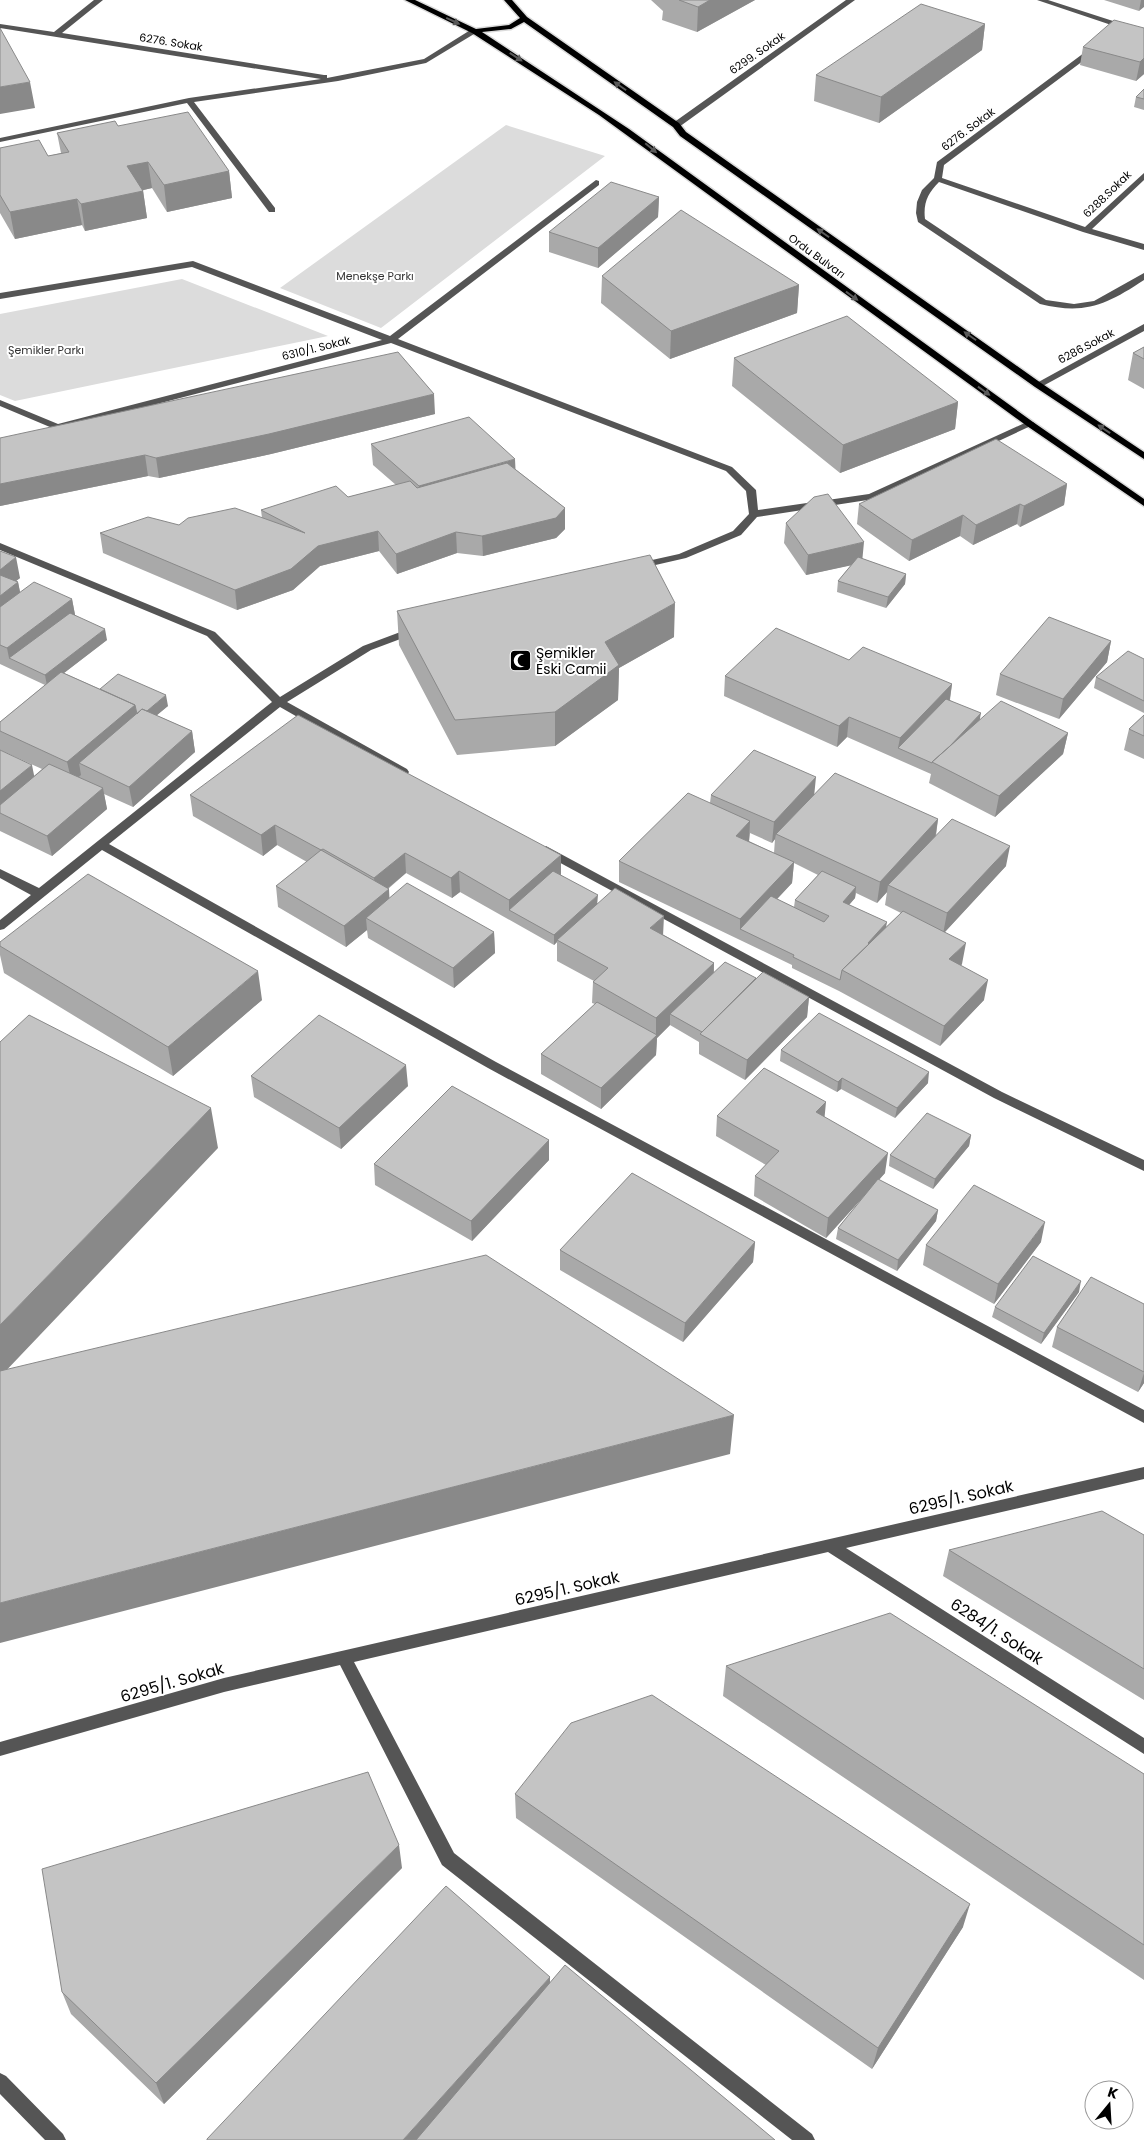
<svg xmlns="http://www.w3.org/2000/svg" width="1144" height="2140" viewBox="0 0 1144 2140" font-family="Poppins,sans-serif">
  <rect width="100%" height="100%" fill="#fff"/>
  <!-- green -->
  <path fill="#dcdcdc" d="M506,125l99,31 -224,172 -101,-40z
    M182,279l146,57 -313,65 -15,-6v-81z"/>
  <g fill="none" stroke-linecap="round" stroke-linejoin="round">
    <defs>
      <path id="major" d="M405,0h10l61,29 33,-4 11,-7 -16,-18h8l15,17 152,106 7,9 355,251 103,69v7l-109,-72 -355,-251 -7,-9 -149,-105 -13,7 -29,3 147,97 404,293 111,77v7l-117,-80 -428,-311 -127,-82z"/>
    </defs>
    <!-- major casing -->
    <use href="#major" stroke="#dbdbdb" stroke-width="3"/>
    <!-- minor -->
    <path fill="#555" fill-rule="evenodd" d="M94,0h9l-41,33 262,42h3v3l97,-19 48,-30 7,2 -53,32 -88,18 -144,21 81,106v4h-6l-82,-109 -187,39v-4l189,-40 132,-19 -321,-51v-4l54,8z
      M846,0h9l-176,127h-6v-4z
      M1037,0h11l96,31v5z
      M1092,47l7,2 -155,116 -2,13 143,49 59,-54v7l-52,49 52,15v6l-61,-18 -144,-50c-11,11 -16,21 -14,37l121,81 28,4 20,-3 50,-28v7c-38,25 -59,35 -104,24l-122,-82 -2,-9 1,-11 5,-12 12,-12 3,-16z
      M596,180l3,1v4l-201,154 334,128 24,23 2,20 111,-16 158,-72h6l2,2 -161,75 -117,18 -16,18 -55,23 -48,11 -4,-1v-4l45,-10 54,-23 16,-17 -3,-23 -20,-20 -335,-128 -334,87 -57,-24v-6l58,24 324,-84 -190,-73 -192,32v-6l193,-32 197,75z
      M1144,324v7l-103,56 -3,1 -5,-3z
      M0,543l215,89 65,65 83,-51 48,-18h8l1,2 -1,2 -48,18 -84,52 120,67 2,3 -2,3h-8l-119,-68 -171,137 387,218 648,348v13l-656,-355 -386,-218 -98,79 -4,1v-10l31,-25 -31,-17v-9l39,19 233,-186 -65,-66 -207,-86z
      M546,846l456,246 142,68v11l-150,-73 -452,-245 -2,-3z
      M1144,1467v12l-298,69 298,190v16l-316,-202 -474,110 100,191 358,281 3,6h-23l-350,-275 -102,-200 -116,27 -224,64v-14l224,-64z
      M0,2073l6,3 57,58 3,6h-21l-45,-46z"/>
    <!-- major -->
    <use href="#major" fill="#000" fill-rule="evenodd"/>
  </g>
  <!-- wall -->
  <path fill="#a9a9a9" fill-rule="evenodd" d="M651,0h104l-58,32 -35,-12 1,-9z
    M1104,0h40l-5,11z
    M985,24l-3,26 -103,73 -65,-22 2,-26z
    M1144,28v46l-8,7 -56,-16 3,-18z
    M1144,89v21l-10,-3 2,-10z
    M118,126l111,45 3,27 -65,14 -15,-24 -9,2 4,28 -62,13 -3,-6 -67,14 -15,-26v-65l48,8 13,-3 -4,-20z
    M659,197l-1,20 -60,51 -49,-16v-20z
    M602,276l197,9 -2,28 -127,46 -69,-56z
    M1144,347v42l-16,-9 5,-27z
    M734,358l224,44 -3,27 -115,44 -108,-87z
    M435,414l-164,40 -112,24 -11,-2 -148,30v-68z
    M371,444l144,25 50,39v21l-9,9 -73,18 -26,-3 -60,21 -18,-23 -59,15 -27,24 -56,20 -134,-57 -3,-20 79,-8 83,-7 -1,-8 87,-13 48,-12 -23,-20z
    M1067,484l-3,21 -44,22 -3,-3 -44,21 -13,-9 -51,25 -52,-37 2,-20z
    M786,523l77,36 43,15 -1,10 -19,24 -49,-16 1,-11 13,-16 -45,10 -22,-32z
    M0,551l20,27 -4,3 2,1 2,10 52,7 3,16 32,25 -43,33 36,16 68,17 -12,9 36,16 3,21 -62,55 -29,-13 3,15 -55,47 -52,-25v-81l34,26 8,-7 -42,-19v-28l45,-37 -45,-21z
    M397,611l277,26 -55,31 -1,32 -63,46 -98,9 -58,-110z
    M1111,641l-4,21 -48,57 -63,-24 4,-21z
    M1144,659v54l-50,-25 2,-11z
    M849,660l103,24 -2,16 30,19 88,14 -5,21 -68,63 -66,-34 2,-9 -84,-37 -10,10 -113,-51 1,-20z
    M1144,715v44l-20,-9 5,-21z
    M815,794l123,25 -2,17 70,30 -61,66 17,32 -1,2 23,34 -44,46 -101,-55 -47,-23v-3l-173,-83v-21l91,-58 1,-8zM750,833l22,10 3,-4 -1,14 -25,-12zM794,863l24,12 -23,25 -1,7 -17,-8 15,-16zM887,892l-2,13 16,8 -15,14 -37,-22 6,-7 1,-5 21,10z
    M190,795l371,60v20l37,29 66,31 50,28v9l42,6 53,19 -2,20 -62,63 -46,-26v-12l-29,-17 -13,13 -1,17 -55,54 -60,-35v-20l54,-50 -3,-1 1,-21 1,-1 -37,-20v-19l-3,3 -94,-53 -8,6 -46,-25 -18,16 1,9 105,34 1,21 -41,35 -86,-50 -1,-8 -21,17 -68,-40 -2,-21 31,-24 -30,-17 -14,11 -70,-40z
    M0,942l262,58 -89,76 -169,-103 -4,-18z
    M781,1050l147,33 -33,35 -54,-29 -4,3 -57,-31z
    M251,1076l157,10 -67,63 -87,-52z
    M717,1116l107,1 61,56 -6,7 59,30 -2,11 -39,50 -61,-32 2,-11 27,-33 -39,43 -72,-42 1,-20 11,-11 -50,-29z
    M971,1135l-2,11 -36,43 -44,-23 1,-11z
    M549,1160l-77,81 -97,-56 -1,-21z
    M755,1242l-2,20 -70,80 -123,-72v-20z
    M1041,1242l-47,62 -71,-39 3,-20z
    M1079,1292l-38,52 -49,-27 3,-10z
    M1144,1304v79l-6,9 -86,-45 5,-20z
    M1144,1535v165l-201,-124 6,-26z
    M726,1666l418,108v206l-421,-284z
    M515,1794l448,133 -91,142 -356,-251z
    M402,1868l-238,236 -93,-90 -9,-22z"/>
  <!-- shaded-wall -->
  <path fill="#898989" d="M710,0h45l-58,32 1,-25z
    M1141,0h3v7l-5,4z
    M985,24l-3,26 -103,73 2,-26z
    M1144,58v16l-8,7 4,-19z
    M30,82l5,26 -35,6v-27z
    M148,162l4,26 -21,5 -4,-27z
    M229,171l3,27 -65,14 -3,-27z
    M143,191l4,27 -62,13 -4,-27z
    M659,197l-1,20 -60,51v-20z
    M77,199l5,26 -67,14 -5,-27z
    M799,285l-2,28 -127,46 1,-28z
    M434,394l1,20 -164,40 -112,24 -3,-20z
    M958,402l-3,27 -115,44 3,-28z
    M145,455l3,21 -148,30v-22z
    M515,459l1,21 -96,27 -1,-21z
    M1067,484l-3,21 -44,22 4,-21z
    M1020,504l-3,20 -44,21 3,-20z
    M565,508v21l-9,9 -73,18 -1,-20z
    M963,515l-3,21 -51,25 3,-21z
    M378,531l1,20 -59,15 -27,24 -56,20 -2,-20 83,-44z
    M456,532l1,21 -60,21 -1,-20z
    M864,542l-2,21 -56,12 2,-20z
    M16,557l4,21 -20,15v-23z
    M906,574l-1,10 -19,24 2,-11z
    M18,582l4,20 -22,18v-24z
    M72,599l4,21 -67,38 -2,-10z
    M675,603l-1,34 -55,31 -1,32 -63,46v-34l50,-70z
    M105,629l2,11 -60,46 -2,-11z
    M1111,641l-4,21 -48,57 4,-20z
    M952,684l-3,20 -51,44 2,-10z
    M166,695l2,11 -25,21 -2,-11z
    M135,705l4,21 -60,37 2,12 -9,8 -5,-21z
    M981,713l-2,11 -45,39z
    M849,717l-2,20 -10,10 2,-21z
    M192,731l3,21 -62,55 -4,-20z
    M1068,733l-5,21 -68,63 4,-21z
    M32,765l4,20 -36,28v-22z
    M816,777l-2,20 -38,37 -1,5 -3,4 2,-21z
    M103,788l4,21 -55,47 -5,-20z
    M938,819l-3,20 -47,46 -1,7 -10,11 3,-21z
    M750,821l-1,21 -13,-6z
    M275,825l2,20 -14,11 -2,-21z
    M1010,846l-4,20 -63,68 4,-21z
    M405,853l1,20 -30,25 -2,-20z
    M561,855v21l-52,34v-10z
    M794,862l-2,21 -46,49 -6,-3v-10z
    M459,871l1,21 -8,6 -1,-20z
    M856,887l-1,11 -13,15 1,-11z
    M389,889l1,21 -24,8 1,12 -21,17 -2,-21z
    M598,895l-1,11 -40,34v2l-3,3v-10z
    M664,916l-1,20 -13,-8z
    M887,922l-2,11 -13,15 -4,-5z
    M494,932l1,21 -41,35 -1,-20z
    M966,943l-4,21 -16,16 3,-21z
    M714,963l-1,21 -43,30v11l-13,13 -1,17 -55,54v-21l55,-52v-18z
    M258,971l4,29 -89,76 -5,-29z
    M988,980l-4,20 -44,46 4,-20z
    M809,997l-2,20 -62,63 2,-20z
    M406,1065l2,21 -67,63 -2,-21z
    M929,1072l-1,11 -33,35 2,-10z
    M842,1078l-1,11 -4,3 1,-10z
    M826,1102l-2,21 -8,-11z
    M211,1108l7,40 -218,229v-52z
    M971,1135l-2,11 -36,43 2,-10z
    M549,1140v20l-77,81 -1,-20z
    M888,1153l-3,20 -59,65 2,-20z
    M938,1210l-2,11 -39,50 1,-11z
    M1045,1222l-4,20 -47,62 4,-20z
    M755,1242l-2,20 -70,80 2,-19z
    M1081,1281l-2,11 -38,52 3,-11z
    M1144,1373v10l-6,9z
    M734,1415l-4,39 -730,189v-40z
    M399,1845l3,23 -238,236 -8,-21z
    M970,1904l-7,23 -91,142 6,-21z
    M550,1977v22l-126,141h-21z"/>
  <!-- building -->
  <path fill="#c4c4c4" stroke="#898989" d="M679,0h31l-12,7z
    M921,4l64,20 -104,73 -65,-22z
    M1114,20l30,8v30l-4,4 -57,-15z
    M0,28l30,54 -30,5z
    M1144,89v10l-8,-2z
    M188,112l41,59 -65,14 -16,-23 -21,4 16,25 -62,13 -4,-5 -67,13 -10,-17v-47l39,-8 9,16 21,-4 -12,-19 58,-12 3,5z
    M611,182l48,15 -61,51 -49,-16z
    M681,210l118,75 -128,46 -69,-55z
    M847,316l111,86 -115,43 -109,-87z
    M1144,347v12l-11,-6z
    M398,352l36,42 -165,40 -113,24 -11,-3 -145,29v-46z
    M469,417l46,42 -96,27 -48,-42z
    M996,439l71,45 -43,22 -4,-2 -44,21 -13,-10 -51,25 -53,-36z
    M507,463l58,45 -9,10 -74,18 -26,-4 -60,22 -18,-23 -60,15 -27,23 -56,21 -135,-57 48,-16 31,8 9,-7 47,-10 70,25 -44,-23 75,-24 12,11 62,-16 7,7z
    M828,494l36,48 -56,13 -22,-32 28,-26z
    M0,551l16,6 -16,13z
    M650,555l25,48 -70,39 14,23 -64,47 -100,8 -58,-109z
    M858,557l48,17 -18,23 -50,-16z
    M0,575l18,7 -18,14z
    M34,582l38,17 -65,49 -7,-3v-38z
    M70,613l35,16 -60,46 -36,-17z
    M1049,617l62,24 -48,58 -63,-25z
    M776,628l73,32 14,-13 89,37 -52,54 -51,-21 -10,9 -114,-50z
    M1128,651l16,8v42l-48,-24z
    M61,672l74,33 -68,57 -67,-31v-9z
    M118,674l48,21 -19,16 -5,-2 -5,5 -2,-9 -35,-16z
    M946,699l35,14 -31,33 -18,16v1l-34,-15z
    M1001,701l67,32 -69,63 -67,-34z
    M142,709l50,22 -63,56 -50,-24z
    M298,715l263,140 -52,45 -50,-29 -8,7 -46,-25 -31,25 -51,-29 -2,1 -46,-25 -14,10 -71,-40z
    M1144,715v21l-15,-7z
    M0,750l32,15 -32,26z
    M754,750l62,27 -42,45 -63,-27z
    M49,764l54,24 -56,48 -47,-23v-8z
    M835,773l103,46 -58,63 -104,-48z
    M688,793l62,28 -14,15 58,26 -54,57 -121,-58z
    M952,819l58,27 -63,67 -59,-28z
    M321,850l68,39 -45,37 -68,-40z
    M553,871l45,24 -44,40 -45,-25z
    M822,871l34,16 -13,15 44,20 -19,21 1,1 -27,26 -2,10 -47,-23 1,-2 -54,-26 31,-33 53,26 5,-6 -34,-16z
    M88,874l170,97 -90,76 -168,-101v-4z
    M407,883l87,49 -41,36 -87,-50z
    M615,888l49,28 -14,12 64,35 -58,55 -63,-36 15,-14 -51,-28z
    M903,911l63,32 -17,16 39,21 -44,46 -102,-56z
    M725,962l31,16 -54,54 -32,-18z
    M763,972l46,25 -62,63 -47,-26z
    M597,1002l60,33 -56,53 -60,-34z
    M819,1013l110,59 -32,36 -55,-30 -4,4 -57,-32z
    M29,1015l182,93 -211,217v-283z
    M319,1015l87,50 -67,63 -88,-52z
    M764,1068l62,34 -10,10 72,41 -60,65 -73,-42 24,-25 -62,-35z
    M452,1086l97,54 -78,81 -97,-57z
    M927,1113l44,22 -36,44 -45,-24z
    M632,1173l123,69 -70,81 -125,-73z
    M878,1179l60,31 -40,50 -60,-32z
    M974,1185l71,37 -47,62 -72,-39z
    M486,1255l248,160 -734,188v-232z
    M1033,1256l48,25 -37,52 -49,-26z
    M1091,1277l53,27v68l-87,-45z
    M1102,1511l42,24v134l-195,-119z
    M890,1613l254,161v171l-418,-279z
    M652,1695l318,209 -92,144 -363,-254 56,-71z
    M368,1772l31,73 -243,238 -94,-91 -20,-123z
    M446,1886l104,91 -147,163h-196v-1z
    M565,1965l210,175h-359z"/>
  <!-- one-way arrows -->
  <defs><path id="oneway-solid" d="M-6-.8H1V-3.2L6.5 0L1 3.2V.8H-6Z" transform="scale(1.25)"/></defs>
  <g fill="#595959">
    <use href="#oneway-solid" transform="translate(453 21) rotate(25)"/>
    <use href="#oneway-solid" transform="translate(516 57) rotate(33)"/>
    <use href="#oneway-solid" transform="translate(620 86) rotate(-145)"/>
    <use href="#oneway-solid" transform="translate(651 148) rotate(40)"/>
    <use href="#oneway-solid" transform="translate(823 233) rotate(-145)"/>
    <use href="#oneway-solid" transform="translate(852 296) rotate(36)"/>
    <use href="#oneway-solid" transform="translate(970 336) rotate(-145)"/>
    <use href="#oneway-solid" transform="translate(984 391) rotate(36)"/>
    <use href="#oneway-solid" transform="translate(1104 429) rotate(-146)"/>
  </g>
  <!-- icons -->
  <defs>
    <symbol id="mosque-square" viewBox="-11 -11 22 22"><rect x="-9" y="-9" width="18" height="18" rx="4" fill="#000" stroke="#fff"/><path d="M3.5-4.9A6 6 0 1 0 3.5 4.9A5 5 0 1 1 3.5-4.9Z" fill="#fff"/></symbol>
  </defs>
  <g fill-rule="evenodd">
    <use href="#mosque-square" x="508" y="648" width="25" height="25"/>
  </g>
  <g text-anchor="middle" stroke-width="4" stroke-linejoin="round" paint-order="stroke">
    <!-- far-street labels -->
    <g font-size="11" fill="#000" stroke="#fff">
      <text transform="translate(171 42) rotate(9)" y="4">6276. Sokak</text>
      <text transform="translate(757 53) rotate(-35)" y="4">6299. Sokak</text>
      <text transform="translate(968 129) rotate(-37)" y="4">6276. Sokak</text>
      <text transform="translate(1107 194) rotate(-44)" y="4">6288.Sokak</text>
      <text transform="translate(817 256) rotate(36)" y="4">Ordu Bulvarı</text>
      <text transform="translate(1086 346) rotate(-28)" y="4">6286.Sokak</text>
      <text transform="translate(316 348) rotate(-14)" y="4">6310/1. Sokak</text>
    </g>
    <!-- far-park labels -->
    <g font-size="11" fill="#333" stroke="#fff">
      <text x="375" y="280">Menekşe Parkı</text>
      <text x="46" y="354">Şemikler Parkı</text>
    </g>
    <!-- poi labels -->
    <g font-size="14" fill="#000" stroke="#fff" text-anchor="start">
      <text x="536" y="658">Şemikler<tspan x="536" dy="16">Eski Camii</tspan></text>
    </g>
    <!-- near-street labels -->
    <g font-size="16" fill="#000" stroke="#fff">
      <text transform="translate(961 1497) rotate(-13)" y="6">6295/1. Sokak</text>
      <text transform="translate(567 1588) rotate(-13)" y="6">6295/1. Sokak</text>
      <text transform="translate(997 1631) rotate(33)" y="6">6284/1. Sokak</text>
      <text transform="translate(172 1682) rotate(-16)" y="6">6295/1. Sokak</text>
    </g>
  </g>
  <!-- north arrow -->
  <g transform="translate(1109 2105) rotate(18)"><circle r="24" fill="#ffffff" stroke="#999999"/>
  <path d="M0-4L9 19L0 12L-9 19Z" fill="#000000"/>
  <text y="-8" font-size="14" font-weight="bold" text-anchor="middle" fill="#000000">K</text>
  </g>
</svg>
